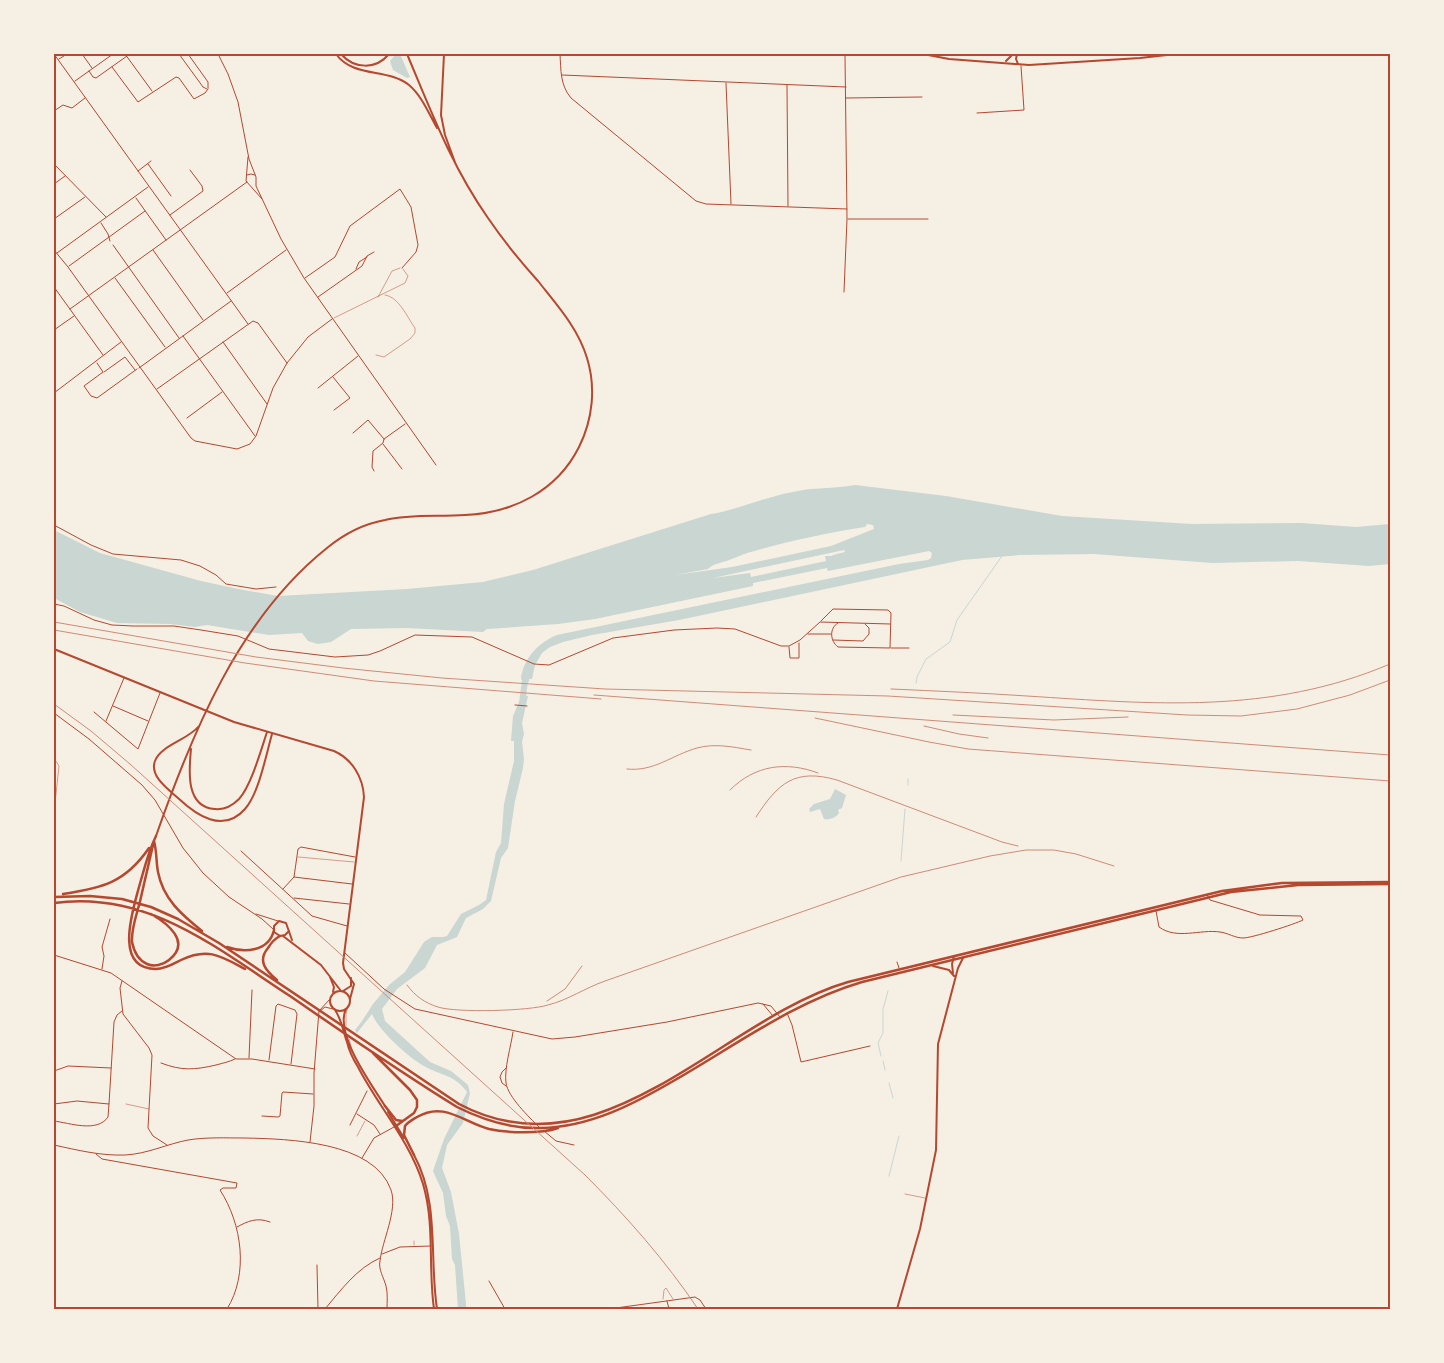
<svg xmlns="http://www.w3.org/2000/svg" width="1444" height="1363" viewBox="0 0 1444 1363" font-family="'Asap Condensed',sans-serif">
  <rect width="100%" height="100%" fill="#f6efe4"/>
  <!-- water -->
  <path fill="#c9d6d2" fill-rule="evenodd" d="M396,54h4l10,23 -3,1 -14,-8 -3,-9z
    M855,485l91,11 116,20 130,8 109,-1 55,4 34,-3v40l-21,2 -71,-5 -86,2 -118,-9 -74,1 -58,5 -283,60 -87,15 -29,7 -13,5 -8,6 -7,12 -3,14h-3v3l-7,-1 -1,-3c3,-20 17,-35 36,-43l342,-71 29,-4 3,-2 1,-5 -3,-2 -101,20 -1,-3 -74,15v3l-158,33 -37,5 -71,5 -4,3 -77,-4 -55,1 -20,13 -13,2 -10,-3 -6,-8 -33,2 -62,-10 -12,2 -25,-3 -53,-1 -37,-11 -26,-14v-68l46,23 101,28 37,8 40,7 129,-7 76,-7 50,-12 178,-56c26,-4 54,-17 82,-22 20,-5 41,-3 62,-7zM867,524l6,1 1,4 -43,17 -99,21 -57,8 33,-6c6,-6 14,-6 21,-9 6,-2 12,-5 18,-7 37,-11 79,-20 118,-26zM844,550l1,2 -12,3 -1,1h-7l1,5 -75,16 -1,-4 -37,5z
    M522,695l6,1 -6,27 2,11 -2,8 2,17 -1,9 -8,33 -7,47 -7,10 -10,43 -8,8 -17,9 -9,19 -20,8 -12,23 -28,21 -15,20 3,12 45,41 21,9 17,14 2,8 -7,30 -16,22 -5,23 9,24 8,42 7,70v5h-8l-3,-44 -3,-6 -2,-33 -4,-10 -3,-23 -10,-22 11,-32 23,-47c-13,-18 -26,-16 -43,-26 -16,-9 -45,-35 -52,-52l-15,19 -2,-3 7,-9 11,-17 16,-19 16,-13 19,-30 8,-5h11l4,-1 14,-22 18,-9 7,-5 10,-48 5,-9 3,-39 10,-43v-20h-3l2,-25z
    M835,789l11,6 -4,13 -4,2 1,3c-3,5 -10,7 -15,6l-4,-10 -10,3 -1,-3 5,-5 16,-5z"/>
  <g fill="none" stroke-linecap="round" stroke-linejoin="round">
    <!-- stream -->
    <path stroke="#c9d6d2" stroke-width="1" d="M916,683l1,-6 9,-18 24,-17 7,-22 45,-64
      M908,785v-6
      M901,861l4,-52
      M881,1056l-3,-13 5,-10v-24l5,-18
      M883,1061l2,9
      M889,1083l4,15
      M889,1176l10,-40"/>
    <!-- river -->
    <path stroke="#c9d6d2" stroke-width="6" d="M522,703l3,-22 3,-7"/>
    <!-- service -->
    <path stroke="#b5482f" stroke-width="0.5" d="M378,297l14,-26 8,-3
      M334,318l71,-35 3,-7 -5,-7
      M376,355l8,2 26,-18 5,-6v-5c-8,-11 -16,-31 -30,-33
      M54,758l5,8 -5,47
      M298,857l56,5
      M346,1026v-12l2,-7
      M349,1039l2,7
      M126,1104l23,5
      M357,1136l8,-15
      M905,1194l20,4
      M414,1241v4
      M663,1299l1,-9 2,-2 7,11"/>
    <!-- pedestrian -->
    <path stroke="#b5482f" stroke-width="1" d="M101,223l7,11 2,7
      M113,245l66,93
      M187,418l35,-26"/>
    <!-- minor -->
    <path stroke="#b5482f" stroke-width="1" d="M54,54l194,270
      M82,54l10,14
      M125,54l27,37
      M179,54l24,33 4,2
      M188,54l20,28v6
      M218,54l10,20 10,28 11,57 7,18v9l25,53 23,39 132,187
      M560,54c1,16 0,31 11,44l125,103 10,3 141,5
      M59,59l8,-5
      M112,67l26,35 38,-25 3,1 15,21 11,-6 3,-4
      M89,71l4,6 3,1 31,-22
      M562,75l284,12
      M75,81l38,-27
      M726,83l5,121
      M787,85l1,121
      M846,98l76,-1
      M54,111l9,-6 9,3 13,-10
      M977,113l47,-3 -3,-44
      M248,157l-2,24 16,18
      M54,164l52,53
      M148,164l23,32
      M138,171l13,-10
      M247,175l4,-1 4,1
      M54,184l11,-8
      M136,198l30,42
      M170,215l33,-24 -1,-5 -12,-16
      M54,219l31,-22
      M848,219h80
      M54,250l14,17 123,171 4,3 42,8 13,-5 6,-8 17,-48 14,-25 21,-26 24,-18
      M153,250l50,70
      M57,253l91,-66
      M69,266l76,-55
      M356,269l3,-7 8,-5
      M115,278l50,69
      M305,278l30,-21 15,-31 50,-37 11,18 7,38 -2,7 -14,16
      M54,287l49,68
      M844,292l3,-73 -2,-165
      M227,293l59,-43
      M318,297l44,-31 5,-10 7,-4
      M70,309l177,-127
      M54,330l20,-14
      M183,336l72,100
      M223,342l44,62
      M97,363l6,9 -19,14 7,10 6,2 40,-29
      M139,368l92,-67
      M104,372l21,-15 10,13
      M333,377l17,21 -16,12
      M318,388l40,-32
      M157,389l96,-68 5,2 29,40
      M54,393l67,-51
      M353,433l15,-13 16,19
      M383,444l19,25
      M374,471l-2,-4 1,-16 10,-8 1,-4 21,-15
      M54,525l37,20 22,9 68,6 19,6 16,9 10,9 30,5 20,-2
      M54,604l10,2 30,14 18,5 21,1h41l27,4 37,6 31,13 66,8 33,-2 12,-4 35,-16 57,2 62,27 15,1 64,-27 61,-8 43,-2 18,1 46,17h8l11,-6 20,-18 70,2
      M821,621l12,-12 55,1 3,3 -1,35 -52,-1c-8,-6 -9,-19 0,-24
      M808,634h23
      M833,640l30,1 6,-7v-6l-4,-4
      M789,647l1,11h9v-15
      M891,648h18
      M515,705l12,1
      M113,706l35,15
      M94,712l44,37 22,-56
      M54,713l35,26 53,46 13,15 28,48 20,25 26,24 33,22 11,10
      M106,721l18,-43
      M241,851l71,65 35,10
      M352,884l-58,-7 4,-28 3,-2 54,10
      M283,889l11,-12
      M294,898l55,6
      M1156,911l3,16c18,13 41,2 61,5 8,1 15,6 23,6 9,0 52,-14 60,-18l-2,-4 -41,-1 -50,-15 -3,-5
      M256,914l22,7
      M345,953l39,36 31,20 137,30 23,-2 92,-15 91,-19 13,3 9,11
      M54,955l57,18 125,86h16l63,10
      M897,962l2,6
      M102,969l2,-13 -2,-9 8,-28
      M122,981l-2,7 3,26 26,34 3,7 -4,73 5,8 14,9
      M763,1004l10,12
      M320,1011l5,-4 8,2
      M787,1013l5,12 9,37 69,-16
      M513,1032c-2,14 -9,37 -7,51 2,14 23,34 33,44
      M249,1058l3,-68
      M269,1060l7,-54 2,-2 17,6 2,4 -6,50
      M161,1063c21,8 33,7 55,2 7,-2 13,-3 19,-6
      M54,1071l14,-5 43,2
      M506,1086l-4,-3 -2,-6 2,-5 4,-4
      M54,1104l23,-3 32,3 5,-82 3,-7 5,-4
      M357,1114l17,11 6,9
      M262,1116l16,1 2,-1 2,-23 1,-1 30,2
      M54,1121c16,2 43,12 54,-4l1,-13
      M350,1125l17,-34
      M544,1131l12,10 18,4
      M310,1142l4,-36v-33l5,-62 11,-12
      M54,1145c23,5 47,11 71,10 22,-1 42,-11 63,-15 18,-3 38,-2 57,-2 43,1 129,3 146,52 7,20 -9,51 -11,71 -2,8 4,17 6,25 2,8 1,16 1,23
      M96,1154l6,5 135,24 -1,5h-13l-3,2c22,34 29,84 7,119
      M362,1158l12,-20 20,-11
      M237,1227c11,-6 20,-10 33,-5
      M382,1254l18,-7 31,-1
      M317,1265l1,44
      M489,1281l16,28
      M667,1301l2,8
      M325,1309c16,-19 32,-41 55,-51
      M609,1309l86,-12 5,3 6,9"/>
    <!-- tertiary -->
    <path stroke="#b5482f" stroke-width="2" d="M923,54l26,5 80,6 111,-7 36,-4
      M1017,54l-1,5 2,5
      M1006,61l7,-7
      M54,649l180,73 100,29c18,8 29,26 30,46l-21,166 1,6 10,15 -4,15
      M933,966l16,4 5,6
      M953,973l-1,-9 2,-8
      M343,991l8,-5v-8
      M897,1309l23,-80 16,-79 2,-106 20,-76 5,-10"/>
    <!-- secondary -->
    <path stroke="#b5482f" stroke-width="2" d="M336,54c17,24 52,14 73,31 13,11 20,29 28,43
      M341,54c13,15 35,16 48,0
      M444,54l-3,61 4,20 11,30
      M199,726c-11,14 -38,19 -44,35 -6,15 14,29 23,37 18,17 45,36 67,11 14,-16 21,-54 27,-75
      M191,749c-2,21 -6,58 24,60 9,1 17,-3 24,-10 12,-13 22,-49 28,-67
      M156,836c36,-103 83,-218 171,-288 17,-14 36,-24 58,-28 26,-6 53,-3 80,-5 48,-2 92,-24 114,-68 14,-28 17,-60 8,-89 -9,-30 -30,-53 -49,-77 -18,-20 -35,-41 -50,-63 -36,-51 -57,-107 -81,-164
      M289,931l-4,4 -5,1 -6,-4v-6l5,-5 7,2 6,17
      M283,936l38,29 20,26
      M330,977l4,10 -1,5
      M330 1001a10 10 0 1 1 20 0a10 10 0 1 1-20 0Z
      M346,1009c-12,25 26,76 39,97
      M335,1010c7,10 8,21 12,32 2,9 6,17 11,25 20,39 52,74 65,117 12,40 5,84 11,125
      M388,1112l16,26
      M414,1155c26,48 15,102 23,154"/>
    <!-- primary -->
    <path stroke="#b5482f" stroke-width="2.5" d="M156,836c-8,16 -12,34 -17,51 -6,23 -26,82 17,82 9,0 17,-5 25,-9 27,-13 40,-4 64,9
      M154,841c3,11 2,21 4,31 5,27 24,43 44,59
      M63,894c39,-6 62,-11 86,-46
      M54,897l36,-1 32,3 29,8 27,12 41,24 240,161c143,76 262,-85 389,-122l374,-91 60,-8 108,-1
      M54,903c94,-13 162,45 236,93 55,38 110,76 167,111 26,13 55,22 84,21 49,-1 93,-24 134,-48 61,-35 119,-78 187,-98l369,-90 67,-7 92,-1
      M151,914c16,9 41,28 18,46 -6,5 -15,7 -22,4 -9,-4 -13,-12 -15,-22 -1,-15 6,-30 9,-45 4,-17 8,-35 12,-52
      M227,947c17,6 42,5 47,-17
      M277,980c-11,-9 -20,-19 -9,-32 3,-5 6,-9 12,-12
      M373,1053l37,37 7,10v7l-3,6 -18,13
      M385,1106l11,14 6,1
      M414,1155l-10,-20 1,-9c3,-4 7,-6 12,-9 27,-16 46,5 72,12 17,4 52,5 69,-1"/>
    <!-- rail -->
    <path stroke="#cf8b77" stroke-width="1" d="M54,622l202,35 87,11 99,10 163,11 283,7 299,19 54,1 56,-7 53,-14 40,-15
      M54,630l191,33 129,18 227,18
      M891,689c45,2 91,4 136,7 126,8 243,19 363,-32
      M594,695l796,60
      M54,704l37,27 39,33 455,411c42,42 80,85 113,134
      M953,715l101,5 74,-3
      M815,718l114,24 39,7 422,32
      M924,726l35,8 29,4
      M627,769c27,3 45,-14 70,-21 18,-5 36,-1 54,2
      M730,790c25,-25 56,-29 88,-17
      M756,817c22,-34 39,-49 81,-37l165,62 16,4
      M407,985c8,11 18,18 31,22 18,6 91,4 110,-2 20,-5 37,-17 57,-24l296,-104 89,-21 36,-6h28l22,4 38,12
      M547,1001l18,-12 17,-23"/>
  </g>
  <!-- border -->
  <rect width="1444" height="1363" fill="none" stroke="#f6efe4" stroke-width="110"/>
  <rect x="55" y="55" width="1334" height="1253" fill="none" stroke="#b5482f" stroke-width="2"/>
</svg>
